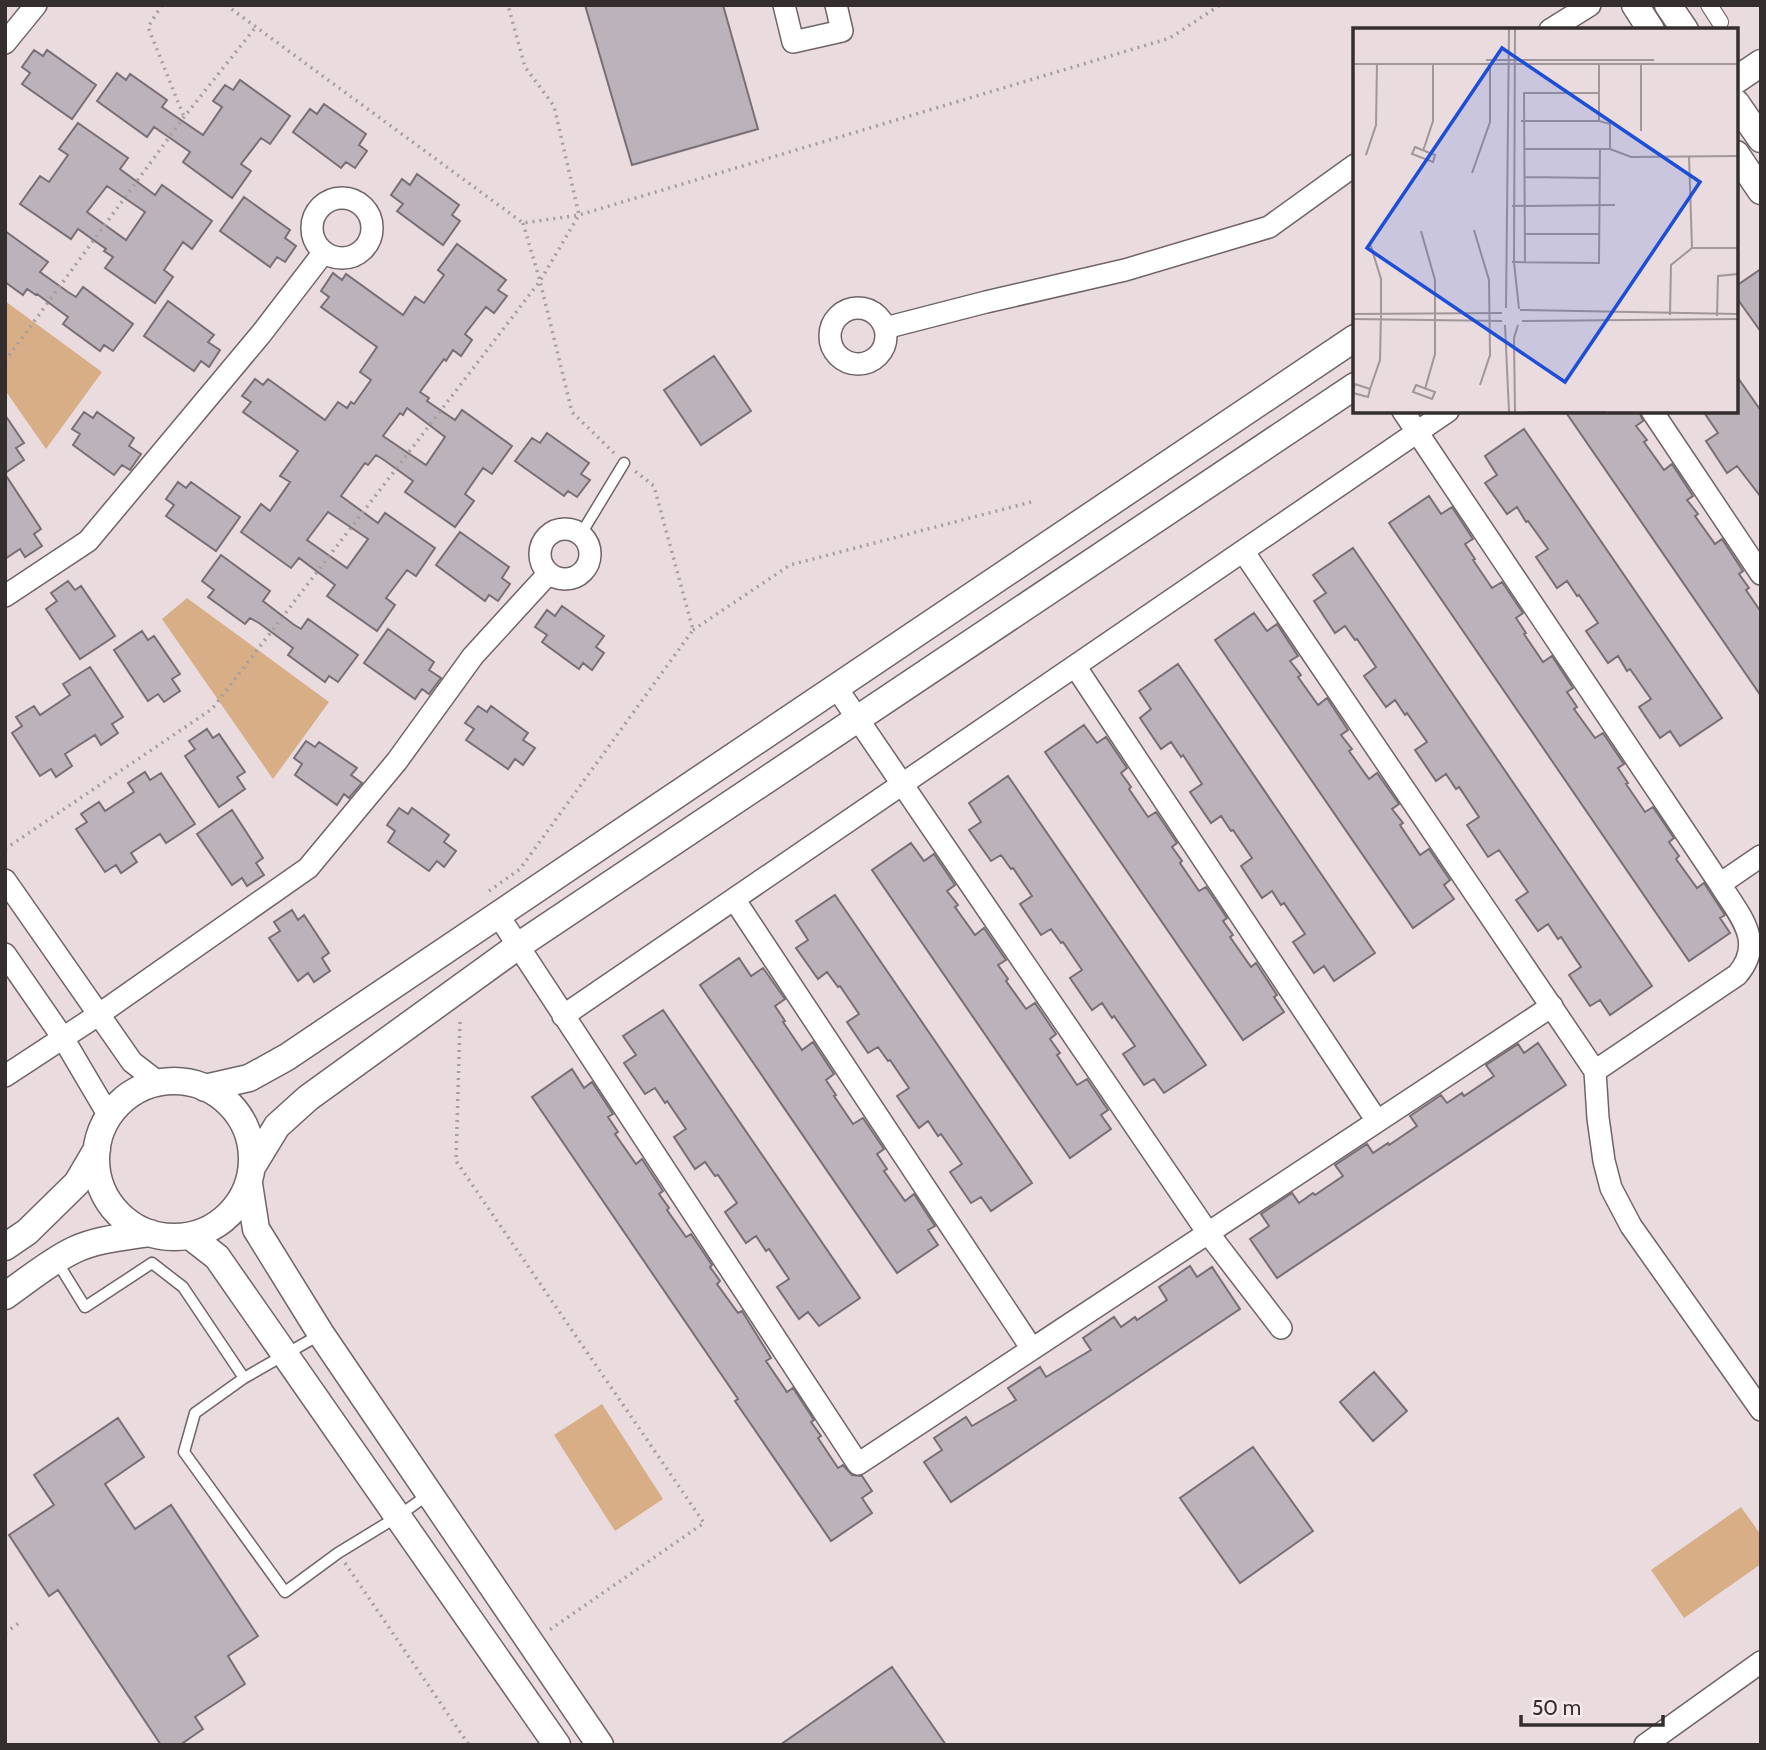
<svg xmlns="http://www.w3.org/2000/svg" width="1766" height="1750" viewBox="0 0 1766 1750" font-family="Cabin,sans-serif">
  <rect width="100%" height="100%" fill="#e9dbde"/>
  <!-- green -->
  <path fill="#d8ae87" d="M5,301l97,71 -56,77 -41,-59z
    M187,598l142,104 -56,77 -111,-160z
    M602,1404l61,95 -48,32 -61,-96z
    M1741,1507l20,28v29l-77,54 -33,-48z"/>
  <!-- building -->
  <path fill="#bcb2ba" stroke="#786f76" stroke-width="2" fill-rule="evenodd" d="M585,5h138l35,124 -126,36z
    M34,50l9,6 4,-6 49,35 -24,34 -50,-35 8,-11 -8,-6z
    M117,73l9,7 4,-6 37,26 -5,7 41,28 19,-28 -9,-6 12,-16 8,5 7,-10 50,36 -20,28 -9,-6 -20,26 10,7 -19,27 -49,-36 7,-10 -20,-14 -16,-11 -7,10 -50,-36z
    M324,104l42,30 -7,11 8,6 -12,17 -9,-6 -5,6 -48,-36 17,-23 7,5z
    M78,123l50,35 -8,11 35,26 7,-10 50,36 -20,28 -9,-7 -19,28 9,7 -18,26 -50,-35 8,-11 -9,-6 2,-2 -28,-20 -7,10 -51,-35 20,-28 9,6 19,-27 -9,-6zM107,186l38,26 -19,28 -39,-28z
    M417,174l42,31 -7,10 8,6 -17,24 -46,-34 6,-7 -12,-9 11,-16 8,6z
    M244,197l46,33 -5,8 11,8 -11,16 -8,-5 -7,10 -50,-36z
    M5,231l43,31 -8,10 28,20 8,5 7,-10 50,37 -20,27 -9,-6 -4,6 -37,-27 5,-7 -31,-23 -1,1 -9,-6 -4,6 -18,-13z
    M457,244l49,36 -8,10 9,6 -13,17 -8,-6 -21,27 7,6 -11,16 -8,-6 -7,11 -2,-2 -24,33 9,6 -2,3 28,19 7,-10 50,36 -20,28 -9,-6 -18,26 9,7 -19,26 -50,-35 8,-11 -29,-21 -8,-5 -8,10 -3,-2 -24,33 37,27 7,-10 50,35 -19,28 -9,-6 -21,28 9,7 -18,26 -50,-35 8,-11 -36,-27 -8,10 -50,-36 20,-28 9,7 20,-29 -10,-6 18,-25 -55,-39 8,-10 -9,-6 13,-17 8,6 5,-6 57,41 13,-18 9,6 4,-6 3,2 17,-24 -11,-8 17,-25 -56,-40 8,-10 -8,-6 12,-18 9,7 4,-6 57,41 12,-18 9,6 20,-28 -6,-5zM407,408l38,29 -19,28 -43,-29 17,-23 3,2zM328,512l40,27 -21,29 -40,-28z
    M1761,269v63l-25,-35v-11z
    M168,301l46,34 -6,7 12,8 -11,17 -8,-6 -7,10 -50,-35z
    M714,356l37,55 -50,34 -37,-55z
    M1736,375l25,36v86l-24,-31 -10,7 -21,-32 12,-8 -15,-22h33z
    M1565,411h74l4,10 -7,5 11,14 -3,2 20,28 8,-6 21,32 -6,4 11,14 -3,2 20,28 7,-5 21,32 -4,3 10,14 -3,2 15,22v84z
    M84,412l9,6 4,-6 37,26 -5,8 12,8 -11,16 -8,-5 -8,10 -41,-30 7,-11 -8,-5z
    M5,415l19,28 -8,5 8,12 -19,13z
    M1524,429l198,289 -42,28 -10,-15 -10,7 -21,-31 12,-8 -21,-30 -3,2 -9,-15 -10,7 -22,-32 12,-8 -19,-28 -2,1 -10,-15 -10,7 -21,-31 12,-8 -20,-28 -2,1 -9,-15 -10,7 -22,-31 12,-8 -12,-19z
    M547,433l42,30 -8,11 9,6 -13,17 -9,-6 -4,5 -49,-35 17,-23 8,5z
    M5,474l36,55 -7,5 8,12 -17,11 -5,-8 -15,10z
    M178,482l8,6 5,-6 49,35 -24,34 -50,-35 8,-11 -8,-6z
    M1429,496l12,18 11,-7 21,32 -8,5 10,15 -2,1 19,28 10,-6 21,31 -7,5 10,15 -2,1 19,28 9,-6 21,32 -6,4 10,15 -3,2 21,29 8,-5 21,31 -6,4 10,15 -2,1 19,28 8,-5 21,31 -5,4 10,14 -3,3 21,29 7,-5 21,32 -5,3 10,15 -41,28 -300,-438z
    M460,532l49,35 -7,11 8,6 -12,17 -9,-6 -4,6 -49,-36z
    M1353,548l299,438 -42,29 -10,-15 -10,6 -21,-31 12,-8 -20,-30 -3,2 -10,-15 -10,7 -22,-31 12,-8 -29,-42 -11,7 -21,-32 12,-8 -20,-30 -3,2 -10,-15 -10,7 -21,-31 12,-8 -20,-29 -2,2 -10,-15 -9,7 -22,-31 12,-9 -19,-28 -2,1 -10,-14 -10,7 -21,-32 12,-8 -13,-18z
    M221,555l49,36 -7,10 30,23 8,5 7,-10 50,36 -20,27 -9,-6 -4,6 -37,-27 5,-7 -34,-25 -9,-5 -5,6 -37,-27 6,-7 -12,-9z
    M68,581l7,9 6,-4 34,50 -35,23 -34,-50 11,-8 -6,-8z
    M562,606l42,30 -8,11 8,6 -12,17 -9,-7 -4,6 -37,-27 5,-7 -12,-8 12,-17 8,6z
    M1254,613l13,18 10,-7 21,32 -8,5 11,14 -3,2 20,28 9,-7 21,32 -7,5 11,14 -3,2 20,28 8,-6 22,31 -7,5 11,14 -3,2 20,30 9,-6 21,31 -6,5 10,14 -41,29 -198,-288z
    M388,629l46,33 -5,8 12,8 -12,16 -7,-5 -7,10 -51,-36z
    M142,631l6,9 6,-4 26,38 -8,5 8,12 -16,11 -6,-8 -10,7 -34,-51z
    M1178,664l197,289 -41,28 -10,-15 -10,7 -21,-31 12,-8 -21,-31 -3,2 -9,-14 -10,7 -21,-32 11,-8 -19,-28 -2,1 -10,-15 -10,7 -21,-31 12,-8 -19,-29 -2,2 -10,-15 -10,7 -21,-31 11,-9 -12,-18z
    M90,667l33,50 -11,7 6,9 -17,12 -6,-10 -30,19 7,12 -16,11 -5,-8 -11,7 -28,-43 10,-7 -6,-9 18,-11 6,9 30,-20 -7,-11z
    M478,706l9,6 4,-6 37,27 -5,7 12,8 -12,17 -8,-6 -7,10 -42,-29 8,-11 -9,-6z
    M1084,725l13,18 9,-6 21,31 -6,5 10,14 -2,2 19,28 8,-5 21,31 -5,4 10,14 -2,2 19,28 7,-4 21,31 -4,3 10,14 -3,2 21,30 5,-4 21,32 -3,2 10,15 -41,28 -198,-288z
    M207,729l6,9 6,-4 26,38 -8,5 8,12 -26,18 -34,-51 10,-7 -6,-8z
    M306,741l9,6 4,-5 38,26 -6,7 11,8 -13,15 -5,-4 -7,11 -42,-30 7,-11 -8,-6z
    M145,772l5,8 11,-7 34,51 -29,19 -6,-9 -29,19 6,9 -16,11 -5,-8 -11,7 -29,-43 11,-7 -6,-8 18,-12 6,9 29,-19 -6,-9z
    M1008,776l198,289 -42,28 -10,-14 -10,6 -21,-31 12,-8 -21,-30 -2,2 -10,-15 -10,7 -22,-32 12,-8 -19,-28 -2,1 -10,-14 -10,6 -21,-31 12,-8 -19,-28 -2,1 -10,-14 -10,6 -22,-31 12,-8 -12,-19z
    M399,808l9,6 4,-6 37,27 -5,7 12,9 -12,16 -7,-6 -8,10 -41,-29 7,-11 -8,-6z
    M232,810l31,48 -7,5 8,12 -17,11 -5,-8 -10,7 -35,-51z
    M911,843l13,18 10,-7 21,31 -8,6 11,14 -3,2 20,28 9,-7 22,32 -8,5 10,14 -2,2 20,28 9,-6 21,31 -6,5 10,14 -3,2 20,30 10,-6 21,31 -7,5 10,14 -41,29 -198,-288z
    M835,895l197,288 -41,28 -10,-14 -10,6 -21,-31 12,-8 -21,-30 -3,2 -10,-15 -9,7 -22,-32 12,-8 -19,-28 -2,1 -10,-14 -10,6 -21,-31 12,-8 -19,-28 -2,1 -11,-15 -9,7 -22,-31 12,-8 -12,-19z
    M292,910l6,10 6,-5 25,38 -7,5 8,13 -16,11 -6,-9 -10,8 -29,-43 11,-7 -6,-9z
    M739,958l12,18 12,-8 22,31 -10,7 10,15 -2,1 19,28 11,-8 21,32 -8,6 10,15 -2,1 19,28 10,-6 21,31 -7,5 10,15 -3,2 21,30 9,-7 21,32 -7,4 10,15 -41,28 -197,-288z
    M663,1010l197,288 -41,28 -11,-14 -9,7 -22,-32 12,-8 -20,-30 -3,2 -10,-15 -10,7 -21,-31 12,-9 -19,-28 -3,1 -10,-14 -10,7 -21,-32 12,-8 -19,-28 -2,2 -10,-15 -10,6 -21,-31 12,-8 -13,-19z
    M1538,1043l28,42 -289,193 -27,-39 19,-13 -8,-12 31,-21 7,10 14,-10 2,2 28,-19 -8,-11 32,-21 6,9 15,-10 1,2 28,-19 -7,-10 31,-21 6,8 15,-10 2,3 30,-20 -8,-11 32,-21 6,9z
    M572,1069l12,19 8,-6 21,32 -5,3 10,15 -3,2 21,30 6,-5 21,32 -4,3 10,14 -2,2 19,27 5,-3 21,31 -2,2 10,14 -3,3 21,29 4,-2 29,47 -5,3 21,31 6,-4 21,32 -3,2 10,14 -3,2 20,30 5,-3 9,10 10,1 10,15 -10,7 10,15 -41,28 -96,-140 3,-2 -206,-302z
    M1190,1266l7,11 15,-10 28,42 -289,193 -27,-40 18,-12 -8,-12 32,-21 6,9 44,-26 -8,-12 32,-21 6,10 45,-27 -8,-12 31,-21 7,10 14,-10 2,3 30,-20 -8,-13z
    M1374,1372l33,39 -34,30 -33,-39z
    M118,1418l26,39 -39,27 30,45 36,-24 87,131 -30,20 17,28 -50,33 8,12 -23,16h-19l-103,-155 -9,6 -40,-61 45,-30 -20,-30z
    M1253,1447l60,84 -73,52 -60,-85z
    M892,1667l54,78h-166z"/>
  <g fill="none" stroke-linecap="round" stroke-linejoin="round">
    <defs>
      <path id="service" d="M581,534l43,-71
        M56,1260l29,47 67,-44 31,24 61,91
        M321,1334l-77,44 -49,35 -11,39 101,140 53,-39 59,-36 32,-23"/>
      <path id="pedestrian" d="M1709,5l11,17"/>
      <path id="minor" d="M784,5l9,37 49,-11 -6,-26
        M1550,30l40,-25
        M5,43l31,-38
        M312 228a30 30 0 1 1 60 0a30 30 0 1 1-60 0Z
        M830 336a28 28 0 1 1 56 0a28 28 0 1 1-56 0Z
        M885,328l101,-26 139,-32 144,-43 86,-62
        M1403,411l317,473
        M1652,411l109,163
        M540 554a25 25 0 1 1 50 0a25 25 0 1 1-50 0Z
        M1243,551l352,520
        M5,596l83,-55 173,-207 63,-82
        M1075,666l302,455
        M836,687l372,546 73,95
        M1761,856l-41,28c19,31 46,58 17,91l-142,96 3,47 6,43 7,27 20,38 130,184
        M5,880l127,182 26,20
        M734,899l298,450
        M498,915l360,549 694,-458
        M5,954l58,84 46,78
        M563,1016l885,-605
        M5,1076l93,-61 210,-147 89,-107 76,-105 76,-83
        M1645,1745l116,-83"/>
      <path id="tertiary" d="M1635,5l16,25
        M1668,5l17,25
        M1736,80l25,-17
        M1736,103l25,36
        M1736,154l25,37
        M96 1159a78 78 0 1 1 156 0a78 78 0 1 1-156 0Z
        M205,1088l44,-10 38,-21 1068,-719
        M252,1167l25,-41 31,-28 210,-152 837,-560
        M249,1184l7,45 65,105 279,411
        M190,1236l27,21 340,488
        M5,1247l22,-15 50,-49 20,-34
        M5,1296c23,-16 44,-34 69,-46 23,-11 51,-13 76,-17"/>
    </defs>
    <!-- service casing -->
    <use href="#service" stroke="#706467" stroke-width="13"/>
    <!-- pedestrian casing -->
    <use href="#pedestrian" stroke="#706467" stroke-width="18"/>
    <!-- minor casing -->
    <use href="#minor" stroke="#706467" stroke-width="24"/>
    <!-- tertiary casing -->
    <use href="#tertiary" stroke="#706467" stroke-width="29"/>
    <!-- path -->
    <path stroke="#a89d9f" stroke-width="3.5" stroke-dasharray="2 5" stroke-linecap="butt" d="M162,5l-14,22 36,90
      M226,5l297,218 56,-8 591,-177 50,-33
      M523,223l17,58 32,131 44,43
      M5,361l179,-244 71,-89
      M693,630l97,-65 241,-63
      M5,849l207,-140 328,-428 39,-66 -25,-109 -29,-39 -17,-62
      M489,891l31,-22 173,-239 -39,-144 -19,-15
      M460,1022l-4,139 248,362 -156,108
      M345,1563l124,182
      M5,1633l14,-10
      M5,1744l1,1"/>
    <!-- service -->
    <use href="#service" stroke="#fff" stroke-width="10"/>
    <!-- pedestrian -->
    <use href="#pedestrian" stroke="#fff" stroke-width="16"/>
    <!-- minor -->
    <use href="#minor" stroke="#fff" stroke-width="21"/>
    <!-- tertiary -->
    <use href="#tertiary" stroke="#fff" stroke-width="26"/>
  </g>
  <!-- overview -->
  <g transform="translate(1353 28)">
    <rect width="385" height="385" fill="#e9dbde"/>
    <path fill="none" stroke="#a19698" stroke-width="2" d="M162,1l-1,233 5,47M133,32h168M0,36h385M246,36v57l11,3v25l21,8 107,-1M168,93h78M288,103v-67M62,119l20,8 -2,7 -21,-8zM172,121h85M70,123l10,-30v-58M13,127l10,-30 1,-62M336,128l3,92M119,145l18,-51v-59M172,149l74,1M159,178l103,-1M121,202l15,50 1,75 -10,30M68,203l14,49v74l-10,35M172,206h74M17,215l11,36v35l-1,46 -10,29M159,234l87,1 1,-114M172,234l-1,-169h75M153,280l3,-279M167,282l218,4M0,286l149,-1M317,287l1,-50 21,-17h46M364,288l1,-40 20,-2M0,291l149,2M169,293l216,-2M152,297l4,87M63,357l19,7 -3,7 -19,-7zM0,364l2,-8 15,5 -2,8 -15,-4M162,384l-1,-74 4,-13M174,384h79"/>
    <path fill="#1d4ed8" fill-opacity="0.15" stroke="#1d4ed8" stroke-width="3.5" d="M149,20l198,134 -135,200 -198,-134z"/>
    <rect width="385" height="385" fill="none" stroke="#342e2f" stroke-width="3.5"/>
  </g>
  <!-- border -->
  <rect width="1766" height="1750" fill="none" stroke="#342e2f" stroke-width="14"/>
  <!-- scale -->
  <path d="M1521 1715v10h142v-10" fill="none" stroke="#342e2f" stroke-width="3.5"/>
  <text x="1532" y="1715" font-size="21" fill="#342e2f" stroke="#f6e8eb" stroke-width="5" paint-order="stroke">50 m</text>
</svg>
